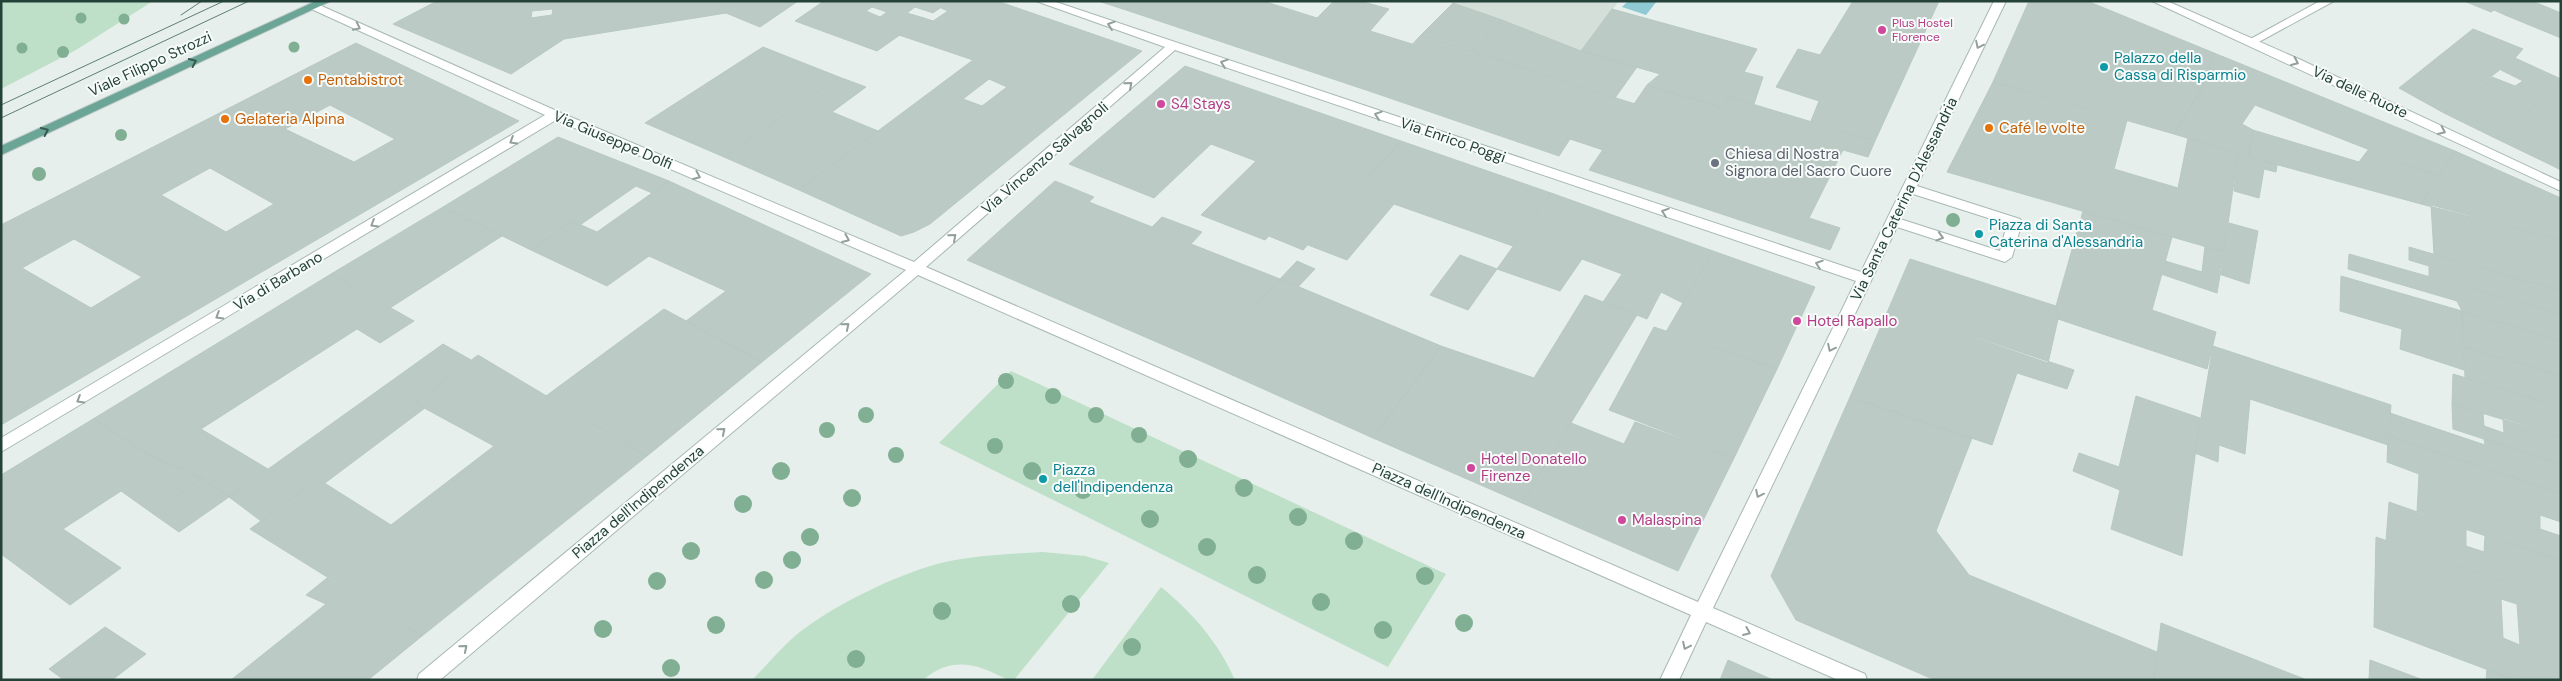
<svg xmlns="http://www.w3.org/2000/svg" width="2562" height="681" viewBox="0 0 2562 681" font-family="'DM Sans',sans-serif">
  <rect width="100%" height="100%" fill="#e6efeb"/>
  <!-- built -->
  <path fill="#d4dfda" d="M1449,1h170l-38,50z"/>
  <!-- green -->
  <path fill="#bfe0c8" d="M1,1h152l-77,49 -75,39z
    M1011,371l435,203 -58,93 -449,-224z
    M1043,552l42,4 24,7 -95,117h-6c-30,-16 -56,-25 -85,0h-171c15,-15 28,-31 43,-44 36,-30 104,-63 150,-74 32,-7 66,-8 98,-10z
    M1161,587c31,25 58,56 74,93h-143z"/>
  <!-- water -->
  <path fill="#8ec9d4" d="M1628,1h29l-11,14 -24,-8z"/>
  <!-- building -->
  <path fill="#bbcac4" stroke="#b8c9c2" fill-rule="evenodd" d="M437,1h163v2l15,-2h183l-38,26 -34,-14 -162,26 -53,35 -118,-50zM553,9l-1,6 -21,3 1,-7z
    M824,1h126l-17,12 -18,-6 -8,6 17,5 -47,33 -82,-30zM872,7l15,5 -7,5 -14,-6z
    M950,1h47l145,50 -212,173 -16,8 -13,4 -102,-46 174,-130 -74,-25 25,-17 9,3 15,-10 -7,-3zM989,79l18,8 -25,19 -19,-7z
    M1098,1h39l-11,9z
    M1137,1h126l54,17 17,-17h26l29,8 -19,22 42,13 -43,47 -243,-81z
    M1853,1h86l-64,140 -64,-20 8,-20 -43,-14 22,-38 22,6z
    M2029,1h58l127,52 -11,34 -29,47 -181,-52z
    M2464,1h59l-18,14 -11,-5 -3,2z
    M2523,1h9l29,12v25l-56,-23z
    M1453,3l49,17 -30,32 -51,-17z
    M1612,9l145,40 -13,23 19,5 -9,27 -25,-7 -6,11 -76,-23 13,-11 -79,-23z
    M1502,20l79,31 56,16 -22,31 -143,-46z
    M2473,29l50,20 -8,9 -71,55 -45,-25z
    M1421,35l51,17 163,52 -32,46 -33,-11 -11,17 -190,-65z
    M356,43l163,78 -518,304v-200zM330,105l65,34 -41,23 -69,-33zM210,168l64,36 -48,28 -65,-37zM74,239l68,38 -51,31 -69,-40z
    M763,47l76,30 -115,80 -79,-34z
    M2214,53l241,98 -16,26 -184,-72 -13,19 11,6 -4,27 -75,-23 29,-47z
    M2515,58l46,21v3l-64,57 -53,-26 48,-36 23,9 8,-5 -22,-11z
    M1185,66l216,75 -98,109 -34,-14 -4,4 -64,-25 55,-54 -45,-17 -57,54 -85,-34z
    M839,77l27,10 -34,25 46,19 -79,59 -75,-33z
    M1993,82l134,38 -13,49 64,19 10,-50 50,15 -14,99 -277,-80z
    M2561,82v71l-12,11 -52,-25z
    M1647,85l76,23 6,-11 146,44 -7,16 -25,-7 -34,68 31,10 -10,22 -241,-80z
    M2253,130l106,32 9,-12 71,27 -18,27 -172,-47z
    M558,137l111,44 -17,12 -16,-7 -56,39 -8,-4 -41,29 -88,-43z
    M1401,141l150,52 -38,53 -119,-42 -47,56 -39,-15z
    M2455,151l106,47v42l-140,-36z
    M2238,153l39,12 -1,7 -12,-3 -5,29 -25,-7z
    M2561,153v17l-12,-6z
    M669,181l193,89 9,4 -109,88 -76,-41 40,-30 -77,-35 -42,30 -76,-36 41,-29 25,11z
    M1055,181l39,16 -5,5 63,25 10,-10 40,15 -11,12 89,35 -77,83 -236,-102z
    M1551,193l162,58 -30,52 -22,-11 -14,27 -44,-17 19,-28 -40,-15 -22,32 -63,-22z
    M2431,205l130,35v51l-127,-37z
    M443,207l59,29 -112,72 -59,-34z
    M2083,211l89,26 -20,73 64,22 -9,37 -149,-50 -2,-13z
    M2229,223l29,8 -9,53 -30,-10z
    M2205,246l19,6 -7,41 -56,-19 4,-13 37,11z
    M2409,247l152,44v23l-132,-38v-10l-20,-6z
    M1713,251l102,36 -38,82 -111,-37z
    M2349,254l212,60v27l-99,-30 -5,-10 -109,-32z
    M1460,255l37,14 -29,41 -38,-15z
    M1910,259l146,47 2,13 -10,44 -159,-55z
    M1297,261l18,8 -17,18 -18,-8z
    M331,274l83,47 -34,22 -23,-14 -156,100 67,40 -39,28 -27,-19 -49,-21 -60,-38z
    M2341,276l121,35 2,59 -64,-21 2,-20 -62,-18z
    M1280,279l161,67 -68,92 -170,-76z
    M1585,295l52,20 -115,188 -149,-65 68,-92 93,32z
    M1889,308l185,62 -7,19 -50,-16 -25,72 -142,-48z
    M664,309l98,53 -115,94 -101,-60z
    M2462,311l99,30v35l-97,-29z
    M1654,327l123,42 -43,89 -125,-48z
    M443,344l28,16 -56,43 10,5 -100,75 -7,-4 -57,42 -32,-24z
    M2213,346l178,59 -3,40 -138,-46 -5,55 -26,-9 -1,17 -23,-9z
    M2464,347l97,29v31l-96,-29z
    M478,355l169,101 -225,180 -172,-107 68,-50 73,46 103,-79 -79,-43z
    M2453,374l108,33v30l-109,-33z
    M2136,396l64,22 -18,138 -71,-27 9,-39 -47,-19 6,-18 40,14z
    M1850,397l122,41 -36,93 33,44 188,77 -3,28h-219l-139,-60 -25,-44z
    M2452,404l31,9 1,13 20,7 -1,-15 58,19v27l-108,-35z
    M2390,413l95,32 -1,-6 77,25v29l-173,-58z
    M93,419l60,38 49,21 -50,35 -31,-22 -58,38 58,39 -51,37 -69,-51v-79z
    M1635,422l99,36 -56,113 -156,-68 49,-80 53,21z
    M2388,435l173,58v29l-21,-7v14l21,7v25l-144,-48 2,-39 -32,-12z
    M202,478l27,19 -50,35 -27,-19z
    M2389,502l77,27v17l18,6 1,-16 76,25v41l-175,-61z
    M2376,537l185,65v78h-46l-141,-53zM2501,599l16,5 3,41 -17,-7z
    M327,578l95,58 -54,44h-137l95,-76 -20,-9z
    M2161,623l146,57h-153z
    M105,627l41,27 -34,26h-48l-15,-11z
    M1728,660l45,20h-53z
    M2370,660l53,20h-54z
    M2487,669l28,11h-29z"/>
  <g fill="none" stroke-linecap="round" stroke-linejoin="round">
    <defs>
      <path id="lane" d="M2320,1h14l-79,43h-8l-2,-2z"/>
      <path id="street" d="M1036,1h17l808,271 133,-271h12l-89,185 103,33 2,3 -10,35 -7,5 -108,-35 -184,381 152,66 2,6h-29l-132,-58 -27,58h-19l31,-65 -773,-340 -478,405h-23l2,-6 487,-404 -350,-150 -555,332v-14l544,-323 -236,-107v-4h8l242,108 355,150 251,-215zM1175,50l681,231 -158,321 -772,-335zM1913,194l94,30 -7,27 -100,-32z
        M2152,1h15l134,59 260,122v9z"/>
      <path id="primary" d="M316,1h15l-330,154v-9z"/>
    </defs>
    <!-- lane casing -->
    <use href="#lane" stroke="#a8b8b2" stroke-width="2"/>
    <!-- street casing -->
    <use href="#street" stroke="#a8b8b2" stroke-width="2"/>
    <!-- primary casing -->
    <use href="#primary" stroke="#c2cac8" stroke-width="2"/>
    <!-- lane -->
    <use href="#lane" fill="#fff" fill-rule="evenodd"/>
    <!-- street -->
    <use href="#street" fill="#fff" fill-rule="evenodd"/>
    <!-- primary -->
    <use href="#primary" fill="#6aa596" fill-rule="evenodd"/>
    <!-- tram -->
    <path stroke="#5f7d75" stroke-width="1" d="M181,15l21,-14
      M1,105l223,-104
      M1,118l248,-117"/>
  </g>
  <!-- trees -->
  <g fill="#80af93">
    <circle cx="81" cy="18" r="5.5"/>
    <circle cx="124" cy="19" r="5.5"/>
    <circle cx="294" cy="47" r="5.5"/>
    <circle cx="22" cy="48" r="5.5"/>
    <circle cx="63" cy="52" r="6"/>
    <circle cx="121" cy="135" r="6"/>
    <circle cx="39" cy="174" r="7"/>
    <circle cx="1953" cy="220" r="7"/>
    <circle cx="1006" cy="381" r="8"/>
    <circle cx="1053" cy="396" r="8"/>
    <circle cx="866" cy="415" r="8"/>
    <circle cx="1096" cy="415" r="8"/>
    <circle cx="827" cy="430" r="8"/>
    <circle cx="1139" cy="435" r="8"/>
    <circle cx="995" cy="446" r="8"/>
    <circle cx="896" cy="455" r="8"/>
    <circle cx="1188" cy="459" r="9"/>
    <circle cx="781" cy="471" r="9"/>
    <circle cx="1032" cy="471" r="9"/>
    <circle cx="1244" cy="488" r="9"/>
    <circle cx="1083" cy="490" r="9"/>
    <circle cx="852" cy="498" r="9"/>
    <circle cx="743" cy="504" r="9"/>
    <circle cx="1298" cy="517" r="9"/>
    <circle cx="1150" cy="519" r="9"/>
    <circle cx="810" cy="537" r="9"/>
    <circle cx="1354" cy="541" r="9"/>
    <circle cx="1207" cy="547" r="9"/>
    <circle cx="691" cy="551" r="9"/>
    <circle cx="792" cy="560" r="9"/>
    <circle cx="1257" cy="575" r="9"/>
    <circle cx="1425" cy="576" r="9"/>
    <circle cx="764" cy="580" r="9"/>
    <circle cx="657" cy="581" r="9"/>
    <circle cx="1321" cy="602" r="9"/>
    <circle cx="1071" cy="604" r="9"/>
    <circle cx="942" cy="611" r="9"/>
    <circle cx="1464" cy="623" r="9"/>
    <circle cx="716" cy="625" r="9"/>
    <circle cx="603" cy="629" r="9"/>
    <circle cx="1383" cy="630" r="9"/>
    <circle cx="1132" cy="647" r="9"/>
    <circle cx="856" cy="659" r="9"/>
    <circle cx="671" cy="668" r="9"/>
  </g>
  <!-- one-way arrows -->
  <defs><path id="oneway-chevron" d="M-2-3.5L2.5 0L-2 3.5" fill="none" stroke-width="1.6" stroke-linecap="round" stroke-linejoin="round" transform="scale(1.25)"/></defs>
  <g stroke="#92a09c">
    <use href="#oneway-chevron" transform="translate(1111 25) rotate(-161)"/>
    <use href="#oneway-chevron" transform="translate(357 27) rotate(26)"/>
    <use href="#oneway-chevron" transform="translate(1979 45) rotate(116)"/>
    <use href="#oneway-chevron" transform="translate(2295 62) rotate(25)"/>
    <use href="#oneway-chevron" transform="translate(1224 63) rotate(-161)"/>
    <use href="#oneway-chevron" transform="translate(1129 85) rotate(-41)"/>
    <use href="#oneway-chevron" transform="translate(1378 115) rotate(-161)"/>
    <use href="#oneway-chevron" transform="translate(2442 131) rotate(25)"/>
    <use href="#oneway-chevron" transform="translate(513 141) rotate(149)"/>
    <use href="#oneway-chevron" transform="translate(697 176) rotate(23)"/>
    <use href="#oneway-chevron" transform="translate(1665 212) rotate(-161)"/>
    <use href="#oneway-chevron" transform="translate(374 224) rotate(149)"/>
    <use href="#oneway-chevron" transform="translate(953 237) rotate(-41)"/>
    <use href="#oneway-chevron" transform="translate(1940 237) rotate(17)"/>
    <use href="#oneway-chevron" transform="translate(846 239) rotate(23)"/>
    <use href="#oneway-chevron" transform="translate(1819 264) rotate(-161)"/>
    <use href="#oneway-chevron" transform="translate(219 316) rotate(149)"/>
    <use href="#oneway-chevron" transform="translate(846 326) rotate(-40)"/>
    <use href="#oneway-chevron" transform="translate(1831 348) rotate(116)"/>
    <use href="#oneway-chevron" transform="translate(80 400) rotate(149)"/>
    <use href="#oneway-chevron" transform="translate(722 431) rotate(-40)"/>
    <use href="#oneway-chevron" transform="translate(1759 494) rotate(116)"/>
    <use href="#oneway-chevron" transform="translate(1747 632) rotate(23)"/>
    <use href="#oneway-chevron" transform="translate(1686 646) rotate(116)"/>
    <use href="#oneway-chevron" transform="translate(464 648) rotate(-40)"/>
  </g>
  <g stroke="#365b51">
    <use href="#oneway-chevron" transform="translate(193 62) rotate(-25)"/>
    <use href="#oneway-chevron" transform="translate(45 131) rotate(-25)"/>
  </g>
  <!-- markers -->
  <g fill="#d1479c" stroke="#f7fbf9" stroke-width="2">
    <circle cx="1882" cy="30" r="5"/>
    <circle cx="1161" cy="104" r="5"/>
    <circle cx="1797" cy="321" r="5"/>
    <circle cx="1471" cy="468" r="5"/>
    <circle cx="1622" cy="520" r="5"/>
  </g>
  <g fill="#0f9aa8" stroke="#f7fbf9" stroke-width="2">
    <circle cx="2104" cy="67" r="5"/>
    <circle cx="1979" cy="234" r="5"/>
    <circle cx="1043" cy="479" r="5"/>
  </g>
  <g fill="#e8710a" stroke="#f7fbf9" stroke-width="2">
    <circle cx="308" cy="80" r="5"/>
    <circle cx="225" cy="119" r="5"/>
    <circle cx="1989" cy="128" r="5"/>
  </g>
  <circle fill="#6b7280" stroke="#f7fbf9" stroke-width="2" cx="1715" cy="163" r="5"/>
  <g text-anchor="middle" stroke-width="4" stroke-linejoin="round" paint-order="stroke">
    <!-- far-hotel labels -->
    <g font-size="12" fill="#b23c85" stroke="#f7fbf9" text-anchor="start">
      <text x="1892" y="27">Plus Hostel<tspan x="1892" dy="14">Florence</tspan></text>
    </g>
    <!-- culture labels -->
    <g font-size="15" fill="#0d838f" stroke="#f7fbf9" text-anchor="start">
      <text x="2114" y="63">Palazzo della<tspan x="2114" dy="17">Cassa di Risparmio</tspan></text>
      <text x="1989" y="230">Piazza di Santa<tspan x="1989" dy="17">Caterina d'Alessandria</tspan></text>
      <text x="1053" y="475">Piazza<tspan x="1053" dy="17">dell'Indipendenza</tspan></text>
    </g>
    <!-- street labels -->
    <g font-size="15" fill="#24423a" stroke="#f7fbf9">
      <text transform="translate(150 64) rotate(-25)" y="5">Viale Filippo Strozzi</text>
      <text transform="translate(2360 92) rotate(25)" y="5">Via delle Ruote</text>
      <text transform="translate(613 140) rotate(23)" y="5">Via Giuseppe Dolfi</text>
      <text transform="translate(1453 140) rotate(19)" y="5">Via Enrico Poggi</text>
      <text transform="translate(1045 158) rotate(-41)" y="5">Via Vincenzo Salvagnoli</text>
      <text transform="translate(1904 199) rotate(-64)" y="5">Via Santa Caterina D'Alessandria</text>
      <text transform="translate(278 281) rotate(-31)" y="5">Via di Barbano</text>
      <text transform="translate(1449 501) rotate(24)" y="5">Piazza dell'Indipendenza</text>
      <text transform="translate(638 502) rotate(-40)" y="5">Piazza dell'Indipendenza</text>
    </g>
    <!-- food labels -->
    <g font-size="15" fill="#c56008" stroke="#f7fbf9" text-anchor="start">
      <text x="318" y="85">Pentabistrot</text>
      <text x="235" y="124">Gelateria Alpina</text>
      <text x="1999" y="133">Café le volte</text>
    </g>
    <!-- hotel labels -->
    <g font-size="15" fill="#b23c85" stroke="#f7fbf9" text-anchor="start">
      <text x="1171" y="109">S4 Stays</text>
      <text x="1807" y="326">Hotel Rapallo</text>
      <text x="1481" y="464">Hotel Donatello<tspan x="1481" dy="17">Firenze</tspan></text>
      <text x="1632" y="525">Malaspina</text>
    </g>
    <!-- worship labels -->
    <g font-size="15" fill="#5b616d" stroke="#f7fbf9" text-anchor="start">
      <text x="1725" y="159">Chiesa di Nostra<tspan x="1725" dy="17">Signora del Sacro Cuore</tspan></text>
    </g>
  </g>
  <!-- border -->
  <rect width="2562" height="681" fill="none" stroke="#24423a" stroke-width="5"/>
</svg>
